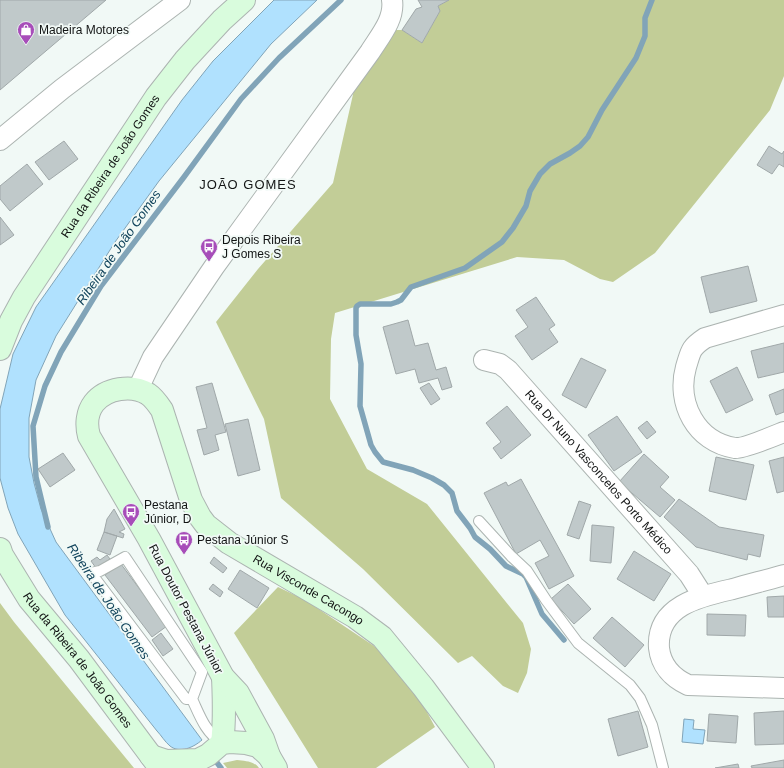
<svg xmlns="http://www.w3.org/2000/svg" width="784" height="768" viewBox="0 0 784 768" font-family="Arial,sans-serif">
  <rect width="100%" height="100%" fill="#f1f9f6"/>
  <!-- green -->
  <path fill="#c2cd97" d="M449,0h335v76l-14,34 -115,143 -42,29 -13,-3 -36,-19 -47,-3 -182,56 -4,26 -1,60 37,70 60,35 96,119 8,26 -4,24 -9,20 -15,-7 -31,-30 -14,7 -95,-94 -82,-71 -17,-79 -48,-97 42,-53 75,-86 21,-93 40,-60h8l20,13 18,-32 -2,-5z
    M278,587l27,13 72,48 43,51 15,28 -59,41h-58l-84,-135z
    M0,603l14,19 120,146h-134z
    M237,760c8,1 17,1 22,8h-32l-4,-5z"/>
  <!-- water -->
  <path fill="#b0e1fe" stroke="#81a4b8" d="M274,0h43l-46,44 -112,137 -44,61 -59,94 -20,44 -7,38v39l5,26 7,26 15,33 146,198c-8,7 -22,14 -32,6 -5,-4 -9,-11 -13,-15l-92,-116 -47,-81 -10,-26 -8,-30v-69l13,-55 23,-47 146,-207 31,-39z
    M684,719l10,1 -1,9 12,1 -2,14 -21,-2z"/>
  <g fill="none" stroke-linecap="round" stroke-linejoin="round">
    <!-- stream -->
    <path stroke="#81a4b8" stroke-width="5.5" d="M48,527l-12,-50 -3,-51 12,-40 16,-34 40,-66 83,-109 57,-78 38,-41 62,-58
      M564,640l-22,-26 -16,-37 -3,-3 -17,-8 -16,-17 -15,-12 -5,-9 -13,-17 -5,-18 -8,-8 -12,-7 -19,-8 -30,-8 -8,-10 -4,-7 -11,-39 1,-42 -5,-29v-27l1,-2 3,-2h31l6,-2 4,-2 10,-13 54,-19 37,-26 11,-14 13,-22 4,-15 10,-17 10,-10 20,-11 10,-7 8,-9 14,-27 34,-52 9,-22v-18l7,-18
      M212,756l9,12"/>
  </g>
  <!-- building -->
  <path fill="#c0c9ca" stroke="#a0a8a9" d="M0,0h106l-106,90z
    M418,0h31l-11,6 2,5 -18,32 -20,-13 14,-21 6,-2z
    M64,141l14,18 -29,21 -14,-18z
    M769,146l13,8 2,-3v16l-5,-3 -7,10 -15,-9z
    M27,164l16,20 -33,27 -10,-12v-13z
    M0,217l14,18 -14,10z
    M748,266l9,35 -47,12 -9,-36z
    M536,297l19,28 -6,4 9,13 -26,18 -17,-24 13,-9 -12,-17z
    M408,320l7,26 13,-3 8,27 10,-3 6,20 -10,3 -4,-12 -19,5 -4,-14 -19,5 -13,-47z
    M784,343v29l-26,6 -7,-27z
    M581,358l25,12 -20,38 -24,-13z
    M737,367l16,33 -27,13 -16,-32z
    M212,383l14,49 -11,3 4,15 -15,5 -7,-25 10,-2 -11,-41z
    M429,383l11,16 -9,6 -11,-17z
    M784,389v23l-8,3 -7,-20z
    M507,406l24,29 -30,24 -8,-11 8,-6 -15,-19z
    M617,416l25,36 -28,19 -26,-36z
    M248,419l12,51 -22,6 -13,-52z
    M647,421l9,11 -9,7 -9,-11z
    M63,453l12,17 -25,17 -12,-18z
    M644,454l25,23 -9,10 15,13 -15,17 -41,-35z
    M716,457l38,8 -8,35 -37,-9z
    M784,457v34l-7,2 -8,-32z
    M521,479l53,97 -25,13 -14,-26 14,-7 -9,-16 -24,14 -32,-61 22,-11 2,4z
    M679,499l40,28 45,8 -4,22 -12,-3 -1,6 -51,-13 -32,-30z
    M579,501l12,4 -12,34 -12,-4z
    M114,509l11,20 -6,3 5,2 -1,4 -19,-6 3,-13z
    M592,525l22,2 -3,36 -21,-2z
    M104,532l13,4 -7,19 -13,-5z
    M634,551l37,23 -17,27 -37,-22z
    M107,555l3,4 -14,9 -5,-7 6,-4 3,3z
    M214,557l13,11 -4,5 -13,-10z
    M121,564l46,62 -15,11 -47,-62z
    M240,570l29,18 -12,20 -29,-19z
    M213,584l10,8 -3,5 -11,-8z
    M568,584l23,25 -17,15 -23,-25z
    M784,596v21h-16l-1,-20z
    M707,614l39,1 -1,21 -38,-1z
    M612,617l32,28 -19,22 -32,-29z
    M161,633l12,16 -10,7 -11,-16z
    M638,711l10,36 -30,9 -10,-37z
    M784,711v33l-29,1 -1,-32z
    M709,714l29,2 -2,27 -29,-2z
    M784,760v8h-32l-1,-2z
    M738,764l1,4h-24z"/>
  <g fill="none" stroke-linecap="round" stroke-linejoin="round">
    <defs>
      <path id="service" d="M479,521l32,35 16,15 19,29 32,43 52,42 10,13 12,27 11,43
        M192,699h-6l-95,-126 9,-2 25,-14 77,115 -10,27c8,17 13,33 30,44"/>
      <g id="minor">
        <path d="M0,140l62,-51 118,-89"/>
        <path d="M784,315l-79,23c-15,10 -14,13 -19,29 -10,36 10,75 49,81 8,1 39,-12 49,-16"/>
        <path id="s1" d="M484,360l16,4 8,6 181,204 14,22"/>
        <path d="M138,389l15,-32 61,-90 156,-215c10,-16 25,-33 22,-52"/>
        <path d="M784,575c-17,5 -34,9 -51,14 -31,7 -77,16 -74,59 2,18 14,30 29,37l96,3"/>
      </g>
      <g id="secondary">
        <path id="s2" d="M0,349l11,-28 13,-24 132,-200 29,-37 37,-40 22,-20"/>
        <path id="s3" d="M0,549l2,6 27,44 50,60 81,109"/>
        <path d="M222,743c3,-22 2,-43 1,-66"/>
        <path d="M151,756l15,5 32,-1 10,-5 14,-12 8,-1 16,1 12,3 11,10"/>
        <path id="s4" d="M276,768l-7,-12 -6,-17 -25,-46 -15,-16 -74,-138 -60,-103c-3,-11 -2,-24 5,-33 12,-15 38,-19 54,-9 6,4 10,10 14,16l29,90 9,17 6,8 23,18 126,74 27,20 41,50 60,81"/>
      </g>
    </defs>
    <!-- service casing -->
    <use href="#service" stroke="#acb4b1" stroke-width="12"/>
    <!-- minor casing -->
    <use href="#minor" stroke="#acb4b1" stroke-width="22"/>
    <!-- secondary casing -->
    <use href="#secondary" stroke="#acb4b1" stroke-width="24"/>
    <!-- service -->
    <use href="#service" stroke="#fff" stroke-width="10"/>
    <!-- minor -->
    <use href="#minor" stroke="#fff" stroke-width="20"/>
    <!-- secondary -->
    <use href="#secondary" stroke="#d9fcdd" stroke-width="22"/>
  </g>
  <!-- icons -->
  <defs>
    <symbol id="shop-pin" viewBox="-11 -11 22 30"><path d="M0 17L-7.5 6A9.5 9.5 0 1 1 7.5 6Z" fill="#a74db9" stroke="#f1f9f6"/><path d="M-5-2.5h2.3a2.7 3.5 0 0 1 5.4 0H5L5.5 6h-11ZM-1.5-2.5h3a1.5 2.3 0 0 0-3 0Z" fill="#fff"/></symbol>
    <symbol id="bus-pin" viewBox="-11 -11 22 30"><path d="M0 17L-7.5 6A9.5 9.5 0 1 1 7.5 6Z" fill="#a74db9" stroke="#f1f9f6"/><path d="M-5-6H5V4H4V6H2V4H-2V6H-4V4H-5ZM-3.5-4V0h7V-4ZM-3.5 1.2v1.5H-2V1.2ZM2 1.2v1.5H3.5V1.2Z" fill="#fff"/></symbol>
  </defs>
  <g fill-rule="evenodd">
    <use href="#shop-pin" x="16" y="20" width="20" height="27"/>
    <use href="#bus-pin" x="199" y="237" width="20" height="27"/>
    <use href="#bus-pin" x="121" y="502" width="20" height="27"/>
    <use href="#bus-pin" x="174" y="530" width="20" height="27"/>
  </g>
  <g text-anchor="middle" stroke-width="3.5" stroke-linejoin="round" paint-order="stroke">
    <!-- poi labels -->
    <g font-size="12" fill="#121414" stroke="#f1f9f6" text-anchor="start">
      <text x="39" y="34">Madeira Motores</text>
      <text x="222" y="244">Depois Ribeira<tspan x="222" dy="14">J Gomes S</tspan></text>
      <text x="144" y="509">Pestana<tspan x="144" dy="14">Júnior, D</tspan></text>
      <text x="197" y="544">Pestana Júnior S</text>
    </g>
    <!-- street labels -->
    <g font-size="12" fill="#121414" stroke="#f1f9f6">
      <text dy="4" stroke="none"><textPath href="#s2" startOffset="214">Rua da Ribeira de João Gomes</textPath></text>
      <text dy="4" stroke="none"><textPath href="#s1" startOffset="163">Rua Dr Nuno Vasconcelos Porto Médico</textPath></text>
      <text dy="4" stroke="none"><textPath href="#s4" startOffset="742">Rua Visconde Cacongo</textPath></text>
      <text transform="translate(186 609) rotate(62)" y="4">Rua Doutor Pestana Júnior</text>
      <text dy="4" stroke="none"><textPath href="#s3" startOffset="136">Rua da Ribeira de João Gomes</textPath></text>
    </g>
    <!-- neighbourhood labels -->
    <g font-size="13" letter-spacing="1" fill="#121414" stroke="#f1f9f6">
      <text x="248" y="189">JOÃO GOMES</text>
    </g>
    <!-- water labels -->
    <g font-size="13" font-style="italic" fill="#10435b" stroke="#f1f9f6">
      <text transform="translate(118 247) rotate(-55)" y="5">Ribeira de João Gomes</text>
      <text transform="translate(109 601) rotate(56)" y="5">Ribeira de João Gomes</text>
    </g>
  </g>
</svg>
